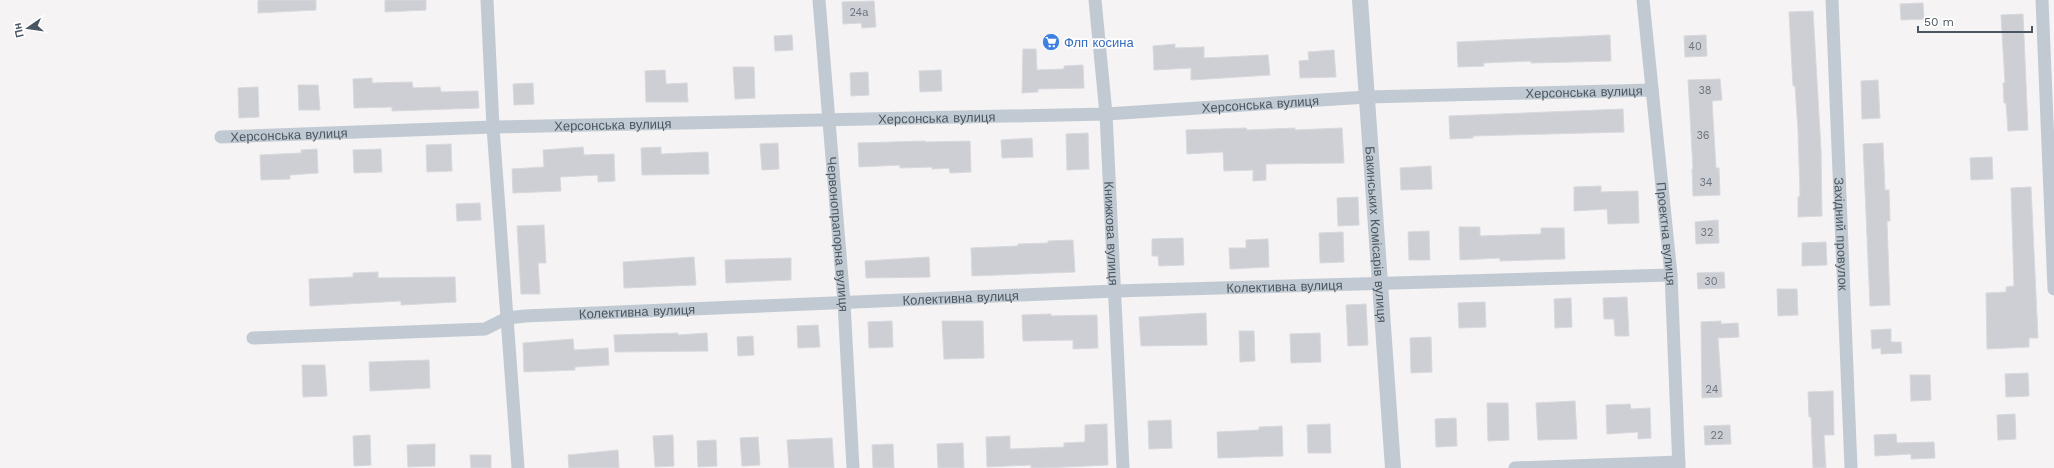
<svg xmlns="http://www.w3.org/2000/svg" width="2054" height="468" viewBox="0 0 2054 468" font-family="'Work Sans',sans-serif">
  <rect width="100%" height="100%" fill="#f5f3f3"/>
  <!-- building -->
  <path fill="#cdcfd5" stroke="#d7d9de" d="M258,0h58v10l-58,3z
    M385,0h41v10l-41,2z
    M874,1l2,26 -14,1 -1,-5 -18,1 -1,-22z
    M1923,3l1,16 -23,1 -1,-16z
    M1813,11l8,139 1,66 -24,1v-20l2,-1 -2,-66 -3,-44h-2l-4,-74z
    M2023,14l5,116 -20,1 -2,-28h-2l-1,-20h2l-4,-68z
    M792,35l1,15 -18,1 -1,-15z
    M1610,35l1,26 -80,2v-2l-48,2 1,3 -26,1 -1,-25z
    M1706,35l1,21 -22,1 -1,-21z
    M1175,44v4l29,-1v11l64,-3 2,20 -79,5v-12l-37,2 -1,-24z
    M1023,49h13l1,21 27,-1v-3l19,-1 1,23 -46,1v3l-16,1z
    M1334,50l2,27 -36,1 -1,-17 10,-1 -1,-8z
    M733,67h21l1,31 -20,1z
    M665,70l1,14 21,-1 1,19h-42l-1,-31z
    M941,70l1,21 -22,1 -1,-21z
    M868,72l1,23 -18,1 -1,-23z
    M372,78v5l40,-1 1,6 27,-1 1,5 37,-1 1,17 -87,3v-4l-38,1 -1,-29z
    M1720,79l2,21 -10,1 4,67h3l1,27 -27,1 -1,-27h1l-5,-89z
    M1878,80l2,38 -18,1 -1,-38z
    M533,83l1,21 -20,1 -1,-21z
    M298,85h20l2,25h-21z
    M258,87l1,30 -20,1 -1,-30z
    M1623,109l1,23 -151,4v2l-23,1 -1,-23z
    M1246,128l1,2 48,-2v2l47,-2 2,35 -78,1v16l-13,1v-11l-29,1 -1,-19 -36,2 -1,-24z
    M1088,133l1,36 -22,1 -1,-36z
    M1032,138l1,19 -31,1 -1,-18z
    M925,141v1l45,-1 1,31 -21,1 -1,-5 -17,1v-2l-32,1v-3l-41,2 -1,-24z
    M778,143l1,26 -17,1 -2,-26z
    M1883,143l2,47h4l1,31h-3l3,84 -20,1 -7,-162z
    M451,144l1,27 -25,1 -1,-27z
    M583,147l1,8 30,-1 1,27 -17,1v-7l-38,2 1,14 -48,2 -1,-24 32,-2 -1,-17z
    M661,147v7l47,-2 1,22 -67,1 -1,-27z
    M317,149l1,24 -28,2v4l-29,1 -1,-25 41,-2v-3z
    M381,149l1,23 -28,1 -1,-23z
    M1992,157l1,22 -22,1 -1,-22z
    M1431,166l1,23 -31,1 -1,-22z
    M1601,186v6l37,-1 1,32 -31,1 -1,-15 -33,2v-24z
    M2031,187l7,151h-9v9l-42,2 -1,-56 20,-1v-5l8,-1 -3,-98z
    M1358,197l1,28 -21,1 -1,-28z
    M480,203l1,17 -24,1 -1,-17z
    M1718,220l1,23 -23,1 -1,-22z
    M544,225l2,38h-8l2,31h-19l-4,-68z
    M1459,227h21v9l61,-2v-6h23l1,31 -65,2v-3l-40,2z
    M1429,231l1,29h-21l-1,-28z
    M1343,232l1,30 -24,1 -1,-30z
    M1183,238l1,27 -25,1 -1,-10h-6v-17z
    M1268,239l1,28 -39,2 -1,-21h17v-8z
    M1073,240l2,32 -103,4 -1,-28 47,-2v-2l30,-1v-2z
    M1826,242l1,23 -25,1v-23z
    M694,257l2,28 -72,3 -1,-26z
    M929,257l1,20 -64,1 -1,-17z
    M791,258v22l-65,3 -1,-23z
    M378,272v6l77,-1 1,25 -55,3v-4l-91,5 -1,-27 44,-2v-4z
    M1724,272l1,16 -27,1 -1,-16z
    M1777,289h20l1,26 -20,1z
    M1627,297l2,39h-14l-1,-17h-10l-1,-21z
    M1571,298l1,29 -17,1 -1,-29z
    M1485,302l1,25 -27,1 -1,-25z
    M1366,304l2,41 -20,1 -2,-41z
    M1206,313l1,32 -66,1 -2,-29z
    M1051,314v2l46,-1 1,33 -25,1v-9l-50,1 -1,-26z
    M892,321l1,26 -24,1 -1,-26z
    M942,321h41l1,37 -40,1z
    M1721,321v3l17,-1 1,14 -21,1 4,59 -20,1 -1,-76z
    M818,325l2,22 -22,1 -1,-22z
    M1891,329v13h10l1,11 -21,1v-6l-9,1 -1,-19z
    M1239,331h15l1,30 -15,1z
    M678,333v2l29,-2 1,18 -93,1 -1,-17z
    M1320,333l1,29 -30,1 -1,-29z
    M753,336l1,19 -16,1 -1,-19z
    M1431,337l1,35 -21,1 -1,-35z
    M573,339l1,11 34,-2 1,17 -34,2v3l-51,2 -1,-29z
    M429,360l1,28 -60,3 -1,-29z
    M302,365h23l2,31 -24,1z
    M2028,373l1,23 -23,1 -1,-23z
    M1910,375h20l1,25 -20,1z
    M1833,391l1,44h-10l2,33h-13l-2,-51h-2l-1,-25z
    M1575,401l2,38 -39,1 -2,-37z
    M1487,403h21l1,37 -21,1z
    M1630,404l1,5 19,-1 1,30 -13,1v-7l-31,2 -1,-29z
    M2015,414l1,25 -18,1 -1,-25z
    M1456,418l1,28 -21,1 -1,-28z
    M1171,420l1,28 -23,1 -1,-28z
    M1107,424l1,41 -63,3h-14v-3l-44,2 -1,-30 24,-1v13l54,-2v-4l21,-1v-17z
    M1330,424l1,29h-23l-1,-28z
    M1730,425l1,19 -26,1 -1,-19z
    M1282,426l1,30 -65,2 -1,-26 42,-2v-3z
    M1896,434l1,9 37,-1 1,16 -24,1v-5l-36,2 -1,-21z
    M370,435l1,30 -17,1 -1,-30z
    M673,435l1,31 -19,1 -2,-31z
    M758,437l2,28 -18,1 -2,-28z
    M832,438l2,30h-45l-2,-28z
    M716,440l1,26 -19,1 -1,-26z
    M963,443l1,25h-26l-1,-24z
    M435,444v22l-27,1 -1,-22z
    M893,444l1,24h-21l-1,-23z
    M618,450l1,18h-50l-1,-13z
    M470,455h21v13h-20z"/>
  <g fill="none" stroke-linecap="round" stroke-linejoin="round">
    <!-- minor -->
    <g stroke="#c1cad2" stroke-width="13">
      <path d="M487,0l6,127 25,341"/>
      <path id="s1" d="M819,0l25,303 9,165"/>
      <path id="s2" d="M1095,0l11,114 17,354"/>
      <path id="s3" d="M1643,0l28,275 8,193"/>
      <path id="s4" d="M1832,0l19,468"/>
      <path d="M2042,0l12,289"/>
      <path id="s5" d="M221,137l272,-10 613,-13 261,-17 285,-7"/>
      <path id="s6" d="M253,338l232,-9 22,-11 18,-2 590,-25 556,-16"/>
      <path d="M1515,468l164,-6"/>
    </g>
    <!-- tertiary -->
    <path stroke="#c1cad2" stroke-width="16" id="s7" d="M1360,0l33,468"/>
  </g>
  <!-- icons -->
  <defs>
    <symbol id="supermarket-disc" viewBox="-11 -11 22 22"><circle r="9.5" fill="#3f7fe0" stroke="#fff"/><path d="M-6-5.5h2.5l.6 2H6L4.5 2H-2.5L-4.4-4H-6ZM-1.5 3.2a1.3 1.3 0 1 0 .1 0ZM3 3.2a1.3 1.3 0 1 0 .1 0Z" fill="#fff"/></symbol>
  </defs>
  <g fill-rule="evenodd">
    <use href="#supermarket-disc" x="1041" y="32" width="20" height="20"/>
  </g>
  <g text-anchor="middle" stroke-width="3.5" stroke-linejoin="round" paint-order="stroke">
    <!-- number labels -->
    <g font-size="11" fill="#6b747e">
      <text x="859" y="16">24а</text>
      <text x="1695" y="50">40</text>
      <text x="1705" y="94">38</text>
      <text x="1703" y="139">36</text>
      <text x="1706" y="186">34</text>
      <text x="1707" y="236">32</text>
      <text x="1711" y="285">30</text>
      <text x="1712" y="393">24</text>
      <text x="1717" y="439">22</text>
    </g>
    <!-- shop labels -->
    <g font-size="13" fill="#366cbe" stroke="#fff" text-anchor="start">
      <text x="1064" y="47">Флп косина</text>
    </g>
    <!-- street labels -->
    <g font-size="13" fill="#4a5661" stroke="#fff">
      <text dy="5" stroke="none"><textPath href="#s5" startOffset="1364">Херсонська вулиця</textPath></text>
      <text dy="5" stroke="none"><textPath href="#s5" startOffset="1040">Херсонська вулиця</textPath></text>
      <text dy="5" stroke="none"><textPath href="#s5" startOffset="716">Херсонська вулиця</textPath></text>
      <text dy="5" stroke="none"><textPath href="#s5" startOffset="392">Херсонська вулиця</textPath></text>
      <text dy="5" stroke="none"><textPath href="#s5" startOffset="68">Херсонська вулиця</textPath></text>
      <text dy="5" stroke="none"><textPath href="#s1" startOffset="235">Червонопрапорна вулиця</textPath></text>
      <text dy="5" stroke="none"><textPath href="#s2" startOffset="234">Книжкова вулиця</textPath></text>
      <text dy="5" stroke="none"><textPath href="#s7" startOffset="235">Бакинських Комісарів вулиця</textPath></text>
      <text dy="5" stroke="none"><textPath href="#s3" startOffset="235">Проектна вулиця</textPath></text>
      <text dy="5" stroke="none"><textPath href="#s4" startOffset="234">Західний провулок</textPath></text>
      <text dy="5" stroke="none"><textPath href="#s6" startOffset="1035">Колективна вулиця</textPath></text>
      <text dy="5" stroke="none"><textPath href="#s6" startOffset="711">Колективна вулиця</textPath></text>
      <text dy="5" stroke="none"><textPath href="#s6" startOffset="387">Колективна вулиця</textPath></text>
    </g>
  </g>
  <!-- north arrow -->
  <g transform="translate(28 28) rotate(257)" stroke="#ffffff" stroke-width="3" paint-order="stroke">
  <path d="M0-3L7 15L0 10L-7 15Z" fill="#4a5661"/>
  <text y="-6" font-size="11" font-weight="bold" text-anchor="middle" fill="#4a5661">Пн</text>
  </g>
  <!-- scale -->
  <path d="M1918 26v6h114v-6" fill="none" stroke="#4a5661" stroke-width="2"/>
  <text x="1924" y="26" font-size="12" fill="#4a5661" stroke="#ffffff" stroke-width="3" paint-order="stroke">50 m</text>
</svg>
